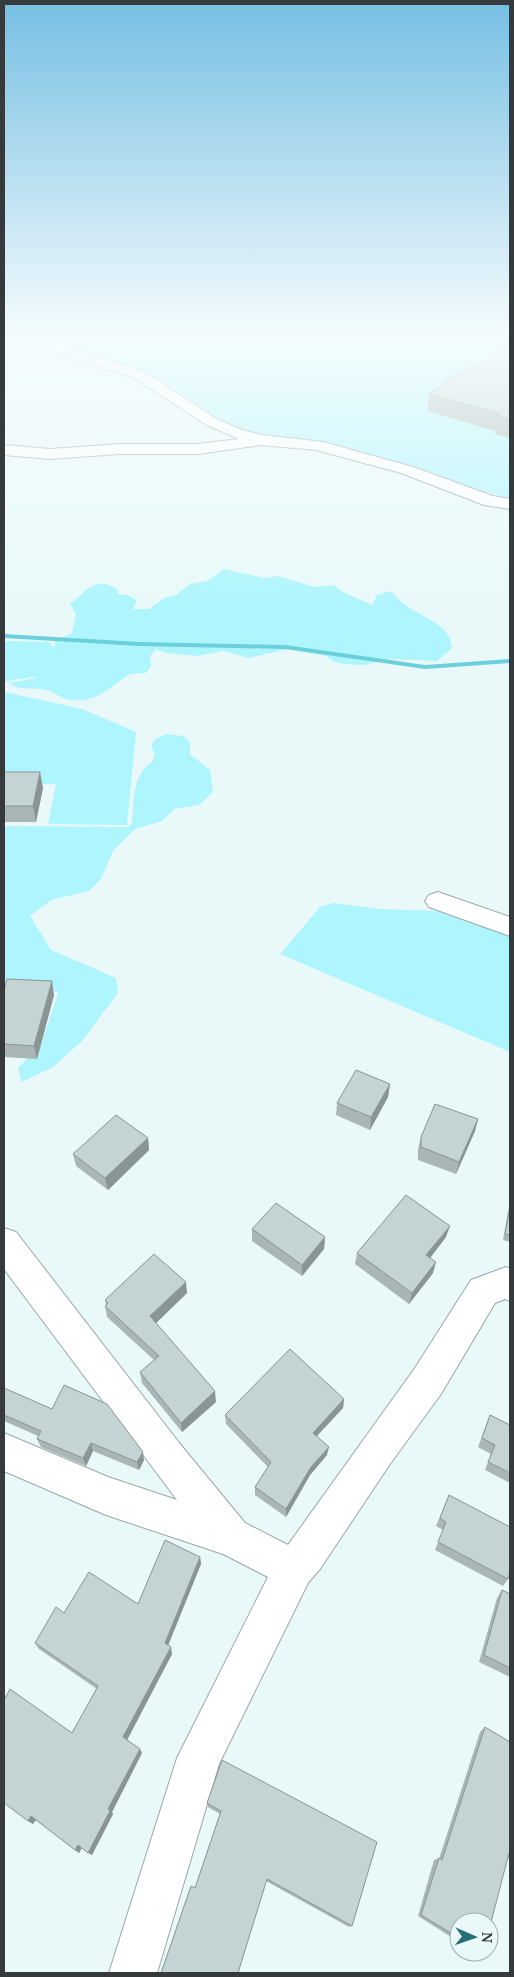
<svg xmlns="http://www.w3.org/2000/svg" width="514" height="1977" viewBox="0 0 514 1977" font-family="'Noto Serif',serif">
  <rect width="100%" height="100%" fill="#e9f9fa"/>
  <!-- green -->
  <path fill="#aef5fd" d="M61,334h449v165l-33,-10 -54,-20 -104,-28 -59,-6 -27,-9 -18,-9 -44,-31 -19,-10 -80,-28 -8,-5z
    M224,569l40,9 14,-2 36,11 19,-2 10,7 29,13 5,-10 14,-4c5,5 9,11 14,14 18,13 45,19 47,43l-15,13 -46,-2 -28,6 -20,-1 -11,-3 -5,-5 -39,-7 -39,9 -26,-7 -25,5 -33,-3 -9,-4 -6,7 1,10 -5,7c-6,0 -14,0 -19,3 -19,12 -30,27 -56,24 -10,-1 -16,-8 -25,-10 -13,-4 -26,2 -37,-7l27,-5 -2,-1 -28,4 -2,3v-43l44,1 7,6v-6l17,-9 4,-19 -6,-10c17,-12 23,-29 47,-15l1,5 12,2 7,5 -4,8h16l15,-11 12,-3 14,-11 17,-3z
    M4,692l78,17 54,23 -9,93 -79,-1 8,-40h-52z
    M166,734l17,2 7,6v12l20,16 3,22 -14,13 -25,4 -12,12 -27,8 -22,22 -12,28 -12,12 -38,9 -21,16 21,34 65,28 2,15 -36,48 -29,26 -31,15 -4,-14 23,-23 17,-52c-17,-9 -39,-18 -54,-3v-164l123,1 5,-3c2,-22 0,-51 20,-62l3,-8 -4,-7 3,-7z
    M334,903l45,6 58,2 73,25v116l-230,-98 40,-47z"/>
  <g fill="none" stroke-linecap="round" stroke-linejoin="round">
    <!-- stream -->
    <path fill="#6cd0dc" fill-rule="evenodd" d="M4,634l135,8 146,3 140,20 85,-6v4l-85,6 -140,-20 -146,-3 -135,-8z"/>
    <defs>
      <path id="street" d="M43,334h14l-1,6 19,10 69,22 73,47 25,11 20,5 61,7 90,25 80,29 17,3v10l-26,-4 -83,-32 -85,-23 -55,-5 -63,9h-79l-69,5 -46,-4v-10l46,4 69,-5h79l41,-5 -32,-14 -73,-47 -69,-22 -21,-11 -2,-3z
        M438,892l72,25v19l-81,-29 -4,-6 4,-6z
        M4,1228l12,4 164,212 65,79 43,22 127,-177 56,-88 35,-13 4,2v32l-5,-2 -10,4 -54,91 -51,70 -70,105 -12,14 -89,181 -62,209h-48l68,-215 91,-181 -45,-23 -117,-39 -102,-44v-38l104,44 69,23 -173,-231z"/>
    </defs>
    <!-- street casing -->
    <use href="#street" stroke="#99a7a9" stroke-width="2"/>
    <!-- street -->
    <use href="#street" fill="#fff" fill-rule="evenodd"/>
  </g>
  <!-- wall -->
  <path fill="#a9b5b6" d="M11,334h28l-1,1h-27z
    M510,345v93l-15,-4 1,-3 -69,-20 2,-17 50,-27z
    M4,772l39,16 -7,34h-32z
    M4,991l50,4 -17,64 -33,-2z
    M390,1084l-2,13 -18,33 -34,-15 1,-12z
    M478,1119l-3,12 -19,43 -38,-14v-11l3,-12z
    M148,1138l1,12 -41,40 -32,-24 -3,-12z
    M510,1201v41l-7,-2z
    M252,1229l73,8 -1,12 -22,27 -50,-35z
    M446,1237l-16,21 3,15 -24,31 -54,-40 2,-11z
    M187,1293l-31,30 60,79 -34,30 -40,-49 -2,-11 14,-12 -47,-43 -2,-11 1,-1 -1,-5z
    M4,1388l140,72 -5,10 -46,-19 -7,15 -45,-19 -4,-8 1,-3 -34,-15z
    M344,1399l-1,9 -26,28 10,19 -17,20 -24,42 -31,-22v-8l13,-20 -42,-43 -1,-9z
    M490,1415l20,10v58l-25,-13 6,-16 -13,-7z
    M449,1495l59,84 -5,7 -68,-36 8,-20 -7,-4z
    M200,1557l1,7 -33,82 4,8 -45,86 15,13 -30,59 1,2 -21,41 -10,-7 -3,5 -43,-33 -3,4 -5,-3 44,-88 25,-44 -58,-40 -4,-6 29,-30 74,-9z
    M502,1590l8,4v83l-31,-15 18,-64z
    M485,1727l25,15v117l-2,-1 -49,64v20l-41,-26 16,-56 5,-2v1l41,-127z
    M222,1760l130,166 -3,1 -83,-46 -28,92h-77l34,-85 25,-74 -12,-7 -1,-4z"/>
  <!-- shaded-wall -->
  <path fill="#899494" d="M40,772l3,16 -7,34 -3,-16z
    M52,981l2,14 -17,64 -3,-13z
    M390,1084l-2,13 -18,33 1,-13z
    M478,1119l-3,12 -19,43 3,-12z
    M148,1138l1,12 -41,40 -3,-12z
    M450,1226l-4,11 -22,29 2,-11z
    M325,1237l-1,12 -22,27v-11z
    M436,1262l-3,11 -24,31 3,-11z
    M186,1282l1,11 -35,34 -2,-11z
    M215,1391l1,11 -34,30 -1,-9z
    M344,1399l-1,9 -31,33 1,-8z
    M91,1443l2,8 -7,15 -3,-8z
    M329,1447l-2,8 -17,20 -24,42v-8l25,-42z
    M143,1452l1,8 -5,10 -2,-8z
    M200,1557l1,7 -35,86 -1,-7z
    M171,1647l1,7 -46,88 -3,-5z
    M140,1749l2,4 -30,59 1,2 -21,41 -4,-2 20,-44z
    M31,1816l5,3 -3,5 -5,-3z
    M78,1845l4,2 -3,6 -4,-3z"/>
  <!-- building -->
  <path fill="#c4d3d4" stroke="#899494" d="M510,345v75l-12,-4 3,-2 -72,-20 42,-29 8,2z
    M4,772h36l-7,34h-29z
    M7,979l45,2 -18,65 -30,-2v-53z
    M356,1070l34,14 -19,33 -34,-14z
    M435,1104l43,15 -19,43 -38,-15v-10z
    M116,1115l32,23 -43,40 -32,-24z
    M406,1195l44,31 -24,29 10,7 -24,31 -55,-40z
    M276,1203l49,34 -23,28 -50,-36z
    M510,1207v28l-5,-1z
    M154,1254l32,28 -36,34 65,75 -34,32 -41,-51 19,-16 -54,-50 3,-3 -3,-3z
    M290,1349l54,50 -31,34 16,14 -18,20 -25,42 -31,-22 16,-25 -46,-47z
    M64,1385l43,19 36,48 -6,10 -46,-19 -8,15 -46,-19 4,-8 -37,-16v-27l48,21z
    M490,1415l20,10v48l-22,-11 7,-17 -13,-7z
    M449,1495l61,32v44l-2,8 -70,-37 8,-20 -6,-4z
    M165,1540l35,17 -35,86 6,4 -48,90 17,12 -32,60 2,2 -22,42 -10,-8 -3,5 -44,-34 -3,5 -24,-18v-103l6,-11 62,44 26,-47 -63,-43 21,-36 8,6 25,-41 49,32z
    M502,1590l8,4v74l-26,-13z
    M485,1727l25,15v112l-1,-1 -20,77v-8h-30v16l-38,-23 18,-57 3,2z
    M222,1760l155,82 -25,84 -85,-47 -29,94h-77l30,-87 4,2 26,-77 -14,-8z"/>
  <!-- sky -->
  <linearGradient id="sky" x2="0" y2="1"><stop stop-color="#76bfe3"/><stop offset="0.55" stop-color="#f5fcfd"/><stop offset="1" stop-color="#f5fcfd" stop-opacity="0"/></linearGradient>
  <rect width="514" height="611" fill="url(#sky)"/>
  <!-- border -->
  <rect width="514" height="1977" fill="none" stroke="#353b3c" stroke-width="10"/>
  <!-- north arrow -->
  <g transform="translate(474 1937) rotate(92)"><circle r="24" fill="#e9f9fa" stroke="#a1adae"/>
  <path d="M0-4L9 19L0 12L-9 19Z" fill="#246e76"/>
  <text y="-8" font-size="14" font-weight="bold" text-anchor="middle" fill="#353b3c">N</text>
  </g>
</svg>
